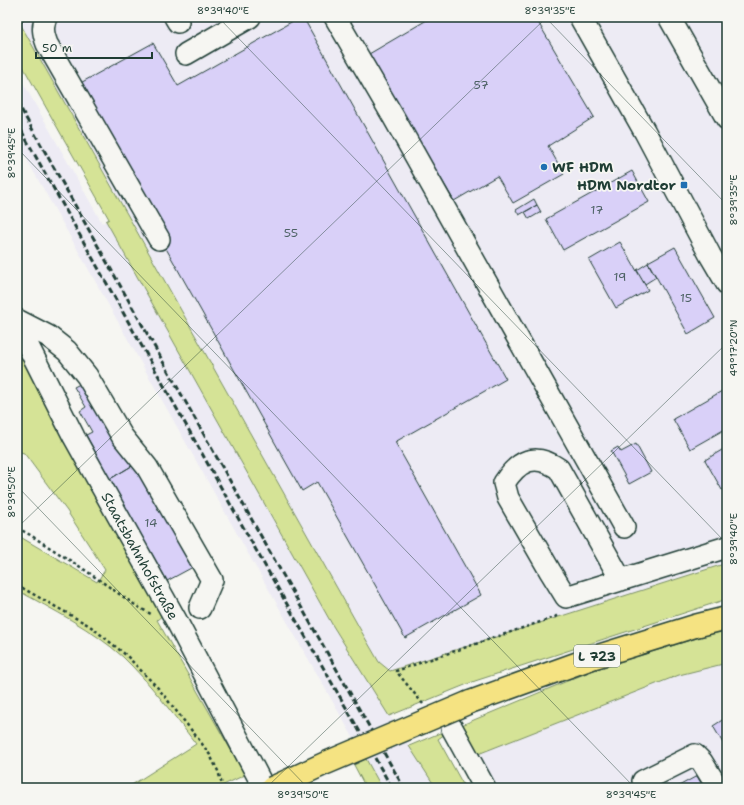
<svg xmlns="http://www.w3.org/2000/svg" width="744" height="805" viewBox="0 0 744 805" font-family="'Shantell Sans',sans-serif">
  <rect width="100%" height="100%" fill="#f6f6f2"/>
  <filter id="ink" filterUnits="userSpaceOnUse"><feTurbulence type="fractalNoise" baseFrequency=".025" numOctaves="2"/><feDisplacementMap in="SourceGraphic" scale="8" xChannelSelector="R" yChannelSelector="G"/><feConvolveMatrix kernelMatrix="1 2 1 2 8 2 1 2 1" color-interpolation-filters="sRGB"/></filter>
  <g filter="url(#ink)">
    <!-- built -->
    <path fill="#edebf4" d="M17,17h710v546l-337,108 -11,-9 -15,-26z
      M17,72l85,151 4,-2 4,6 223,399 103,162h-54l-133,-233 -232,-413z
      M727,663v125h-236l-18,-32 206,-81z"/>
    <!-- green -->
    <path fill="#d5e396" stroke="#7a9065" d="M17,18l347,618 15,26 11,9 337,-108v36l-252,82 -86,35 -56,-90 -227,-405 3,-2 -92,-163z
      M17,332l148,281 -8,7 88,155 -28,13h-90l69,-44c-23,-30 -46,-61 -73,-87 -31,-28 -70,-47 -106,-67v-55l80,47 8,-12 -38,-59 -43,-58 -7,-2z
      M727,631v32l-48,12 -206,81 -16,-29 139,-58 114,-35z
      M447,730l1,2 -10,7 27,49h-29l-27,-42z
      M366,759l16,29h-16l-12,-23z"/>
    <!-- building -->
    <path fill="#d9d0f8" stroke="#1f3d34" d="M300,17h3l203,362 -111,63 86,153 -76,43 -88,-156 -15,9 -227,-405 78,-43 25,43z
      M432,17h103l59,100 -46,29 16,28 -51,29 -16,-27 -43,25 -85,-147z
      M632,171l17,31 -86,48 -17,-31z
      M534,199l3,6 -18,10 -3,-5z
      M537,205l4,7 -12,7 -4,-7z
      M620,242l28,48 -32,18 -27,-48z
      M675,247l40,71 -27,16 -40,-72z
      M648,263l8,14 -11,7 -8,-14z
      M88,380l47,84 -25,15 -24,-44 6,-3 -12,-21 6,-4 -12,-20z
      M722,391l5,8v29l-37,21 -17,-30z
      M636,444l15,28 -22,12 -18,-33 7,-4 3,5z
      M727,447v40l-5,3 -17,-30z
      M135,464l58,103 -26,14 -57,-102z
      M727,717v33l-14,-24z
      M697,776l7,12h-29l2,-1z"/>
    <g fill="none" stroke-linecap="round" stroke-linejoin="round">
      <defs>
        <path id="minor" d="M46,17c-4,10 -3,16 1,27l112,195
          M175,17l3,5
          M335,17l59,101 230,409
          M580,17l65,115 65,123 17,29
          M669,17l58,102
          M186,54l64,-37
          M17,320l31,16 19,15 20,25 35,60 25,31 65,113 -12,28
          M17,324l57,113 102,183 88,168
          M621,580l-62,-111c-24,-17 -40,-9 -55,14l4,15 42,73 16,26 161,-50
          M452,728l33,60
          M643,781l52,-26 7,7 16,26"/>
        <path id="major" d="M470,702l125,-45 100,-31 32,-8"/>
      </defs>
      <!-- minor casing -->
      <use href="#minor" stroke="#1f3d34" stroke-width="24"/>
      <!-- major casing -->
      <use href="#major" stroke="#1f3d34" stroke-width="25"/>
      <!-- path -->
      <path stroke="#1f3d34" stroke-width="2.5" stroke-dasharray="3 3" stroke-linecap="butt" d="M17,22l9,-5
        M17,528l10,5 55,35 56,39 13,7
        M17,585l73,41 36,29 32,33 42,53 10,14 8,16 5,17
        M423,704l-27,-33 159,-54 4,-3"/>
      <!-- minor -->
      <use href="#minor" stroke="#f6f6f2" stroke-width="21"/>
      <!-- major -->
      <use href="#major" stroke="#f5e382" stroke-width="22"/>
      <!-- rail -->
      <path stroke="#1f3d34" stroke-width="3" stroke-dasharray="6 3" stroke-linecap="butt" d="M17,102l249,443 138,243
        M17,123l239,427 136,238"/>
      <defs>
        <path id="major-bridge" d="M272,788l54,-25 144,-61"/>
      </defs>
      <!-- major-bridge casing -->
      <use href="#major-bridge" stroke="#1f3d34" stroke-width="25" stroke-linecap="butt"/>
      <!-- major-bridge -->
      <use href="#major-bridge" stroke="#f5e382" stroke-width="22"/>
    </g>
  </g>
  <!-- ticks -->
  <path fill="none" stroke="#1f3d34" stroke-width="1" stroke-opacity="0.45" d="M218,17l509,527M545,17l182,188M17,28l12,-11M17,148l618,640M17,486l291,302M17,528l530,-511M266,788l461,-445"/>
  <!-- markers -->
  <g fill="#1f6fb2" stroke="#f6f6f2" stroke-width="1.5">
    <circle cx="544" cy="167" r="4"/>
    <rect x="680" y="181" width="8" height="8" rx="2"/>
  </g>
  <g text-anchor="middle" stroke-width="3.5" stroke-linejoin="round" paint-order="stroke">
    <!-- number labels -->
    <g font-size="12" fill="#4e6265">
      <text x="481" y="89">57</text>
      <text x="597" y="214">17</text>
      <text x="291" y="237">55</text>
      <text x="620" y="281">19</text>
      <text x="686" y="302">15</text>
      <text x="151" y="527">14</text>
    </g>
    <!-- shield labels -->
    <rect fill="#f6f6f2" stroke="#60746d" stroke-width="1" x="574" y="645" width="46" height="22" rx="3"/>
    <g font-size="13" font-weight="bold" fill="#1f3d34">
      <text x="597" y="661">L 723</text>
    </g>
    <!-- poi labels -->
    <g font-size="14" font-weight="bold" fill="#1f3d34" stroke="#f6f6f2" text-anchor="start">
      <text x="552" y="172">WF HDM</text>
      <text x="676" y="190" text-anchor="end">HDM Nordtor</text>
    </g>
    <!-- street labels -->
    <g font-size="14" fill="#1f3d34" stroke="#f6f6f2">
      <text transform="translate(140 556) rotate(61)" y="5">Staatsbahnhofstraße</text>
    </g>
  </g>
  <!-- margin -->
  <rect width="744" height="805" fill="none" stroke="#f6f6f2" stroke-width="44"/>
  <!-- scale -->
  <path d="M36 52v6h116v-6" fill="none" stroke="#1f3d34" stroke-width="2"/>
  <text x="42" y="52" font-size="12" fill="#1f3d34" stroke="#f6f6f2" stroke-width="3" paint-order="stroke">50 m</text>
  <rect x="22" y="22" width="700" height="761" fill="none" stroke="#1f3d34" stroke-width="1.5"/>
  <g font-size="10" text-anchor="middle" fill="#1f3d34">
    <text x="223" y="14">8°39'40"E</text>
    <text x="550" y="14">8°39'35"E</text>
    <text transform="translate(11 153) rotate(-90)" y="4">8°39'45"E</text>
    <text transform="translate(733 200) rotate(-90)" y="4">8°39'35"E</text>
    <text transform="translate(733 348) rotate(-90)" y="4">49°17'20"N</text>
    <text transform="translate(11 492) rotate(-90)" y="4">8°39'50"E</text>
    <text transform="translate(733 539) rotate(-90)" y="4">8°39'40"E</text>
    <text x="303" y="798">8°39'50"E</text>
    <text x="631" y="798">8°39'45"E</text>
  </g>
</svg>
